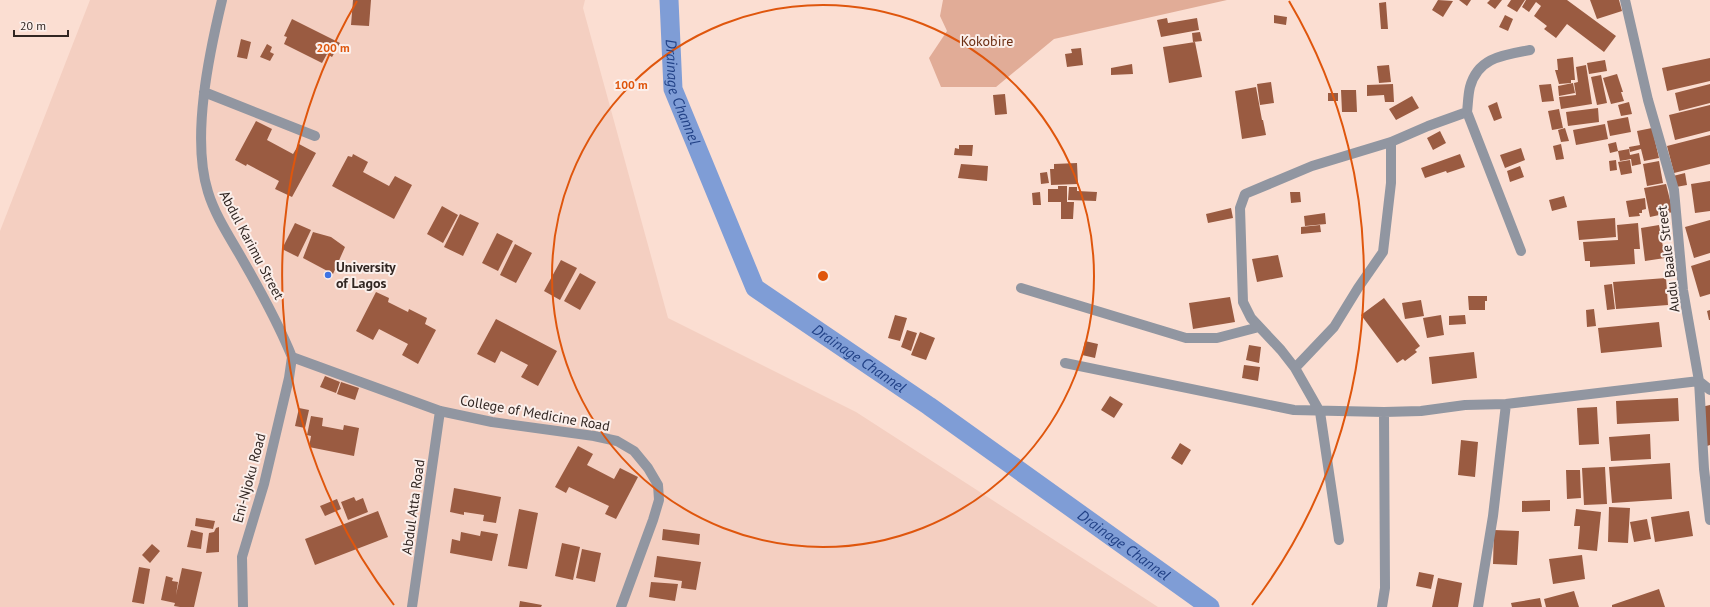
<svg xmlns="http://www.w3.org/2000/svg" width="1710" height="607" viewBox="0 0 1710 607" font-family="'PT Sans',sans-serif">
  <rect width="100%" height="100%" fill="#fbded2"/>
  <!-- built -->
  <path fill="#f4cfc1" d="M90,0h495l-2,8 85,310 188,94 302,195h-1158v-376z"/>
  <!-- green -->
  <path fill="#e1ac97" d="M943,0h284l-173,39 -58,48h-55l-12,-29 18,-27 -7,-15z"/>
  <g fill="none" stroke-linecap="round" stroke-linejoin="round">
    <!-- canal -->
    <path stroke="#7f9dd6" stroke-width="19" id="s1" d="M669,0l4,89 82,199 174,118 281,201"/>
  </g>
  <!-- building -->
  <path fill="#9a5b41" d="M353,0h18l-2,26 -18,-1z
    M1438,0l15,1 -10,16 -11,-7z
    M1459,0h12l-4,6z
    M1490,0h12l-7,9 -8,-6z
    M1511,0h14l-8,12 -10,-6z
    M1526,0h41l49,36 -12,16 -37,-28 -11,14 -12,-9 3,-3 -13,-10 7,-10 -5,-4 -7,10 -7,-5z
    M1590,0h29l3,11 -25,8z
    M1386,2l2,27h-7l-2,-26z
    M1274,15l13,2 -1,8 -12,-2z
    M1505,15l8,4 -5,12 -9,-4z
    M1167,18l1,5 29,-5 2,12 -38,7 -4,-17z
    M292,19l48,24 -8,14 -5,-3 -5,9 -38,-19 3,-7 -3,-1z
    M1200,32l2,9 -9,1 -1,-9z
    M241,39l10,3 -4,17 -10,-2z
    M1195,42l7,35 -33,6 -6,-36z
    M267,44l5,3 -2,5 4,2 -4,7 -10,-4z
    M1081,48l2,17 -16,2 -2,-13 7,-1 -1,-4z
    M1573,57l2,23h-4v3l-12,1 -4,-14h3l-1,-11z
    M1710,58v23l-43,10 -5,-23z
    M1605,60l2,11 -18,3 -2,-11z
    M1132,64l1,10 -22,1v-7z
    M1389,65l2,17 -12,1 -2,-17z
    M1586,65l6,39 -31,5 -2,-12 17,-2 -2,-12 4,-1 -2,-15z
    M1617,74l6,18h-2l3,9 -13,3 -8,-26z
    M1601,75l6,28 -10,2 -6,-28z
    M1271,82l3,21 -14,2 -3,-21z
    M1573,83l2,10 -16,3 -1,-10z
    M1393,84l1,18h-9l-1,-7 -17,1v-11z
    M1551,84l3,17 -12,1 -3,-17z
    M1710,84v19l-31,8 -4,-18z
    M1256,87l6,33h1l3,15 -24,4 -7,-48z
    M1341,90h15l1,22h-15z
    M1328,93h10v8h-10z
    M1005,94l2,20 -12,1 -2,-20z
    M1412,96l7,12 -23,12 -7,-11z
    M1497,102l5,16 -8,3 -6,-15z
    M1629,102l3,12 -11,2 -3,-11z
    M1710,105v26l-35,9 -6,-25z
    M1598,108l1,14 -31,4 -2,-14z
    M1559,109l4,19 -11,2 -4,-19z
    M1628,117l3,15 -21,4 -3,-15z
    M256,121l16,8 -5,11 26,14 6,-10 17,9 -24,44 -17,-8 4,-8 -32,-17 -1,2 -11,-6z
    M1605,124l3,15 -32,6 -3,-15z
    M1565,128l4,13 -8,1 -3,-12z
    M1652,128l7,30 -15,3 -3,-12 -11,3 -1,-5 11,-2 -3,-14z
    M1440,131l6,12 -13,7 -6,-12z
    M1710,135v29l-36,9 -7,-27z
    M1616,142l2,9 -8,2 -2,-9z
    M1561,144l3,15 -8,1 -3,-14z
    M959,145h14l-1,11 -18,-1 1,-7 4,1z
    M1521,148l4,12 -20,8 -5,-13z
    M1629,149l1,6 9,-2 2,11 -9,2 -1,-7 -11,2 -2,-10z
    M353,154l15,8 -5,10 26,14 6,-10 17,9 -18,34 -62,-33 16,-30 4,1z
    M1460,154l5,13 -18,6 -1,-2 -21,7 -4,-10z
    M1616,160l1,10 -7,1 -1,-10z
    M1630,160l2,13 -11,2 -3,-13z
    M1659,161l4,22 -16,3 -4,-22z
    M1077,163l1,21 -27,1 -1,-16h4v-5z
    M961,164l27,2 -1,15 -29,-3z
    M1520,166l4,11 -14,5 -3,-11z
    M1047,172l2,11 -8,1 -1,-11z
    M1685,173l2,12 -11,2 -3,-11z
    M1710,181v30l-15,2 -4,-29z
    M1666,184l7,28 -23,5 -6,-29z
    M1058,186h9v16h7l-1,17h-12v-17h-13v-13h10z
    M1069,187h8v4l20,1 -1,9 -28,-1z
    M1040,192l1,13h-8l-1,-12z
    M1290,192h10l1,10 -10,1z
    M1564,196l3,11 -15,4 -3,-11z
    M1645,198l1,11 -4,1v3h-3l1,3 -11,1 -3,-16z
    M442,206l16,9 -15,28 -16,-9z
    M1231,208l2,10 -25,5 -2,-9z
    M1325,213l1,11 -21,2 -1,-10z
    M460,214l19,9 -16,33 -19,-9z
    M1615,218l1,19 -37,3 -2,-19z
    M1710,220v33l-16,5 -9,-31z
    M295,223l16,7 -13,27 -16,-8z
    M1638,223l2,26h-6l1,15 -45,3v-6h-5l-2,-19 35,-2 -1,-15z
    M1320,225l1,7 -20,2v-7z
    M1659,225l6,33 -20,3 -4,-33z
    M313,232l18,5 14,10 -12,27 -30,-16z
    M497,233l16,8 -15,30 -16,-8z
    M515,244l17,9 -16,30 -16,-8z
    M1278,255l5,22 -26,5 -5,-23z
    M561,260l16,8 -17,32 -16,-9z
    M1710,260v34l-10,3 -9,-31z
    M580,273l16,9 -16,28 -16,-9z
    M1666,278l2,27 -52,4 -3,-27z
    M1612,284l3,25 -8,1 -3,-25z
    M376,292l13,6 -1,4 20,10 1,-3 18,9 -2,6 11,6 -18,34 -16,-9 6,-11 -29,-15 -6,11 -17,-9z
    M1468,296h19v5h-2v9h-16z
    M1230,297l5,25 -42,7 -4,-26z
    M1384,298l36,48 -5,4 2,2 -12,9 -2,-2 -6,4 -36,-48z
    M1421,300l3,16 -19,3 -3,-16z
    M1594,309l2,17 -9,1 -1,-17z
    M1710,310v10h-1l-2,-9z
    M895,315l12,3 -7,23 -12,-3z
    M1441,315l3,20 -17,3 -4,-20z
    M1465,315l1,9 -17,1v-9z
    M496,319l61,32 -19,35 -17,-9 7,-12 -27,-14 -6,12 -18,-9z
    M1659,322l3,25 -61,6 -3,-25z
    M907,330l10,3 -6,18 -10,-4z
    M920,332l15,6 -9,22 -15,-5z
    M1085,341l13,3 -3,14 -13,-3z
    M1249,345l12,2 -2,16 -13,-3z
    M1474,352l3,26 -45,6 -3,-27z
    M1244,365l16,2 -2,14 -16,-3z
    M325,376l15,6 -4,11 -16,-6z
    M341,382l18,6 -4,12 -18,-6z
    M1110,396l13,8 -9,14 -13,-8z
    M1678,398l1,23 -62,3 -1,-23z
    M1710,405v40l-3,1 -6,-39z
    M1597,407l2,37 -20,1 -2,-37z
    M299,408l10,2 -4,18 -10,-2z
    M311,416l12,2 -1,8 21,4 1,-5 15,3 -5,28 -45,-9 2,-11 -4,-1z
    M1650,434l1,25 -40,2 -2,-24z
    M1461,440l17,2 -3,35 -17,-2z
    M1180,443l11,7 -9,15 -11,-7z
    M578,446l15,8 -6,11 27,14 6,-11 18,9 -22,42 -11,-5 4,-8 -40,-19 -3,6 -11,-6z
    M1670,463l2,36 -60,4 -3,-36z
    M1605,467l2,37 -23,1 -2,-37z
    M1566,470h14l1,28 -14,1z
    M454,488l47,9 -5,26 -13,-2 1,-6 -20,-3v3l-14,-3z
    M354,497l2,4 7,-3 5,14 -20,8 -7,-18z
    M337,499l4,10 -16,7 -5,-10z
    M1550,500v11l-28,1v-11z
    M1609,507l21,1 -2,35 -20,-1z
    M519,509l19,4 -11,56 -19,-3z
    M1576,509l25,3 -4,39 -19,-2 2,-23h-6z
    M378,511l10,26 -73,28 -10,-26z
    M1689,511l4,25 -38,6 -4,-25z
    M196,518l19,3 -2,8 -18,-3z
    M1647,519l4,20 -17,3 -4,-20z
    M219,527v25l-13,1 3,-20 5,-1 2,-4z
    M663,529l37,5 -1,11 -37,-5z
    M191,530l12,3 -2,16 -14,-2z
    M1494,530l25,1 -2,34 -24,-1z
    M481,531l17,3 -6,27 -42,-8 2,-14 8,2 1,-9 19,4z
    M562,543l18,4 -7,33 -18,-4z
    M152,544l8,7 -10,12 -8,-8z
    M582,549l19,4 -6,29 -19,-4z
    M1582,555l3,24 -32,5 -4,-25z
    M657,556l44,6 -5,28 -15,-2 1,-7 -28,-4z
    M139,567l11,2 -6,35 -12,-2z
    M182,568l20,4 -8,35h-14l-6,-1 1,-3 -14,-3 5,-24 7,2 -1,3 6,1 -2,13z
    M1419,572l15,3 -3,14 -15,-3z
    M1438,578l24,5 -4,24h-26z
    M651,582l27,2 -3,17 -26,-4z
    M1659,589l6,18h-53v-2z
    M1574,591l5,16h-33l-2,-8z
    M1540,598l2,9h-30l-1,-4z
    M520,601l22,4 -1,2h-22z"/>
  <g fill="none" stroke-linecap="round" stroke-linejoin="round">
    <!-- minor -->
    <path stroke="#9196a1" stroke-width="10" d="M222,0c-13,54 -31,138 -14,192 7,23 21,44 33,65 19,33 37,65 51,100
      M1625,0l23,100 26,90 9,100 16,91 5,88 6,51
      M204,92l111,44
      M1467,112l54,139
      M1021,288l165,50h31l42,-11
      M292,357l148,54 52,11 102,14 23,5 17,10 14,17 10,17 1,15 -6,20 -32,87
      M1065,363l229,47 90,2 37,-1 44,-6 41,-1 193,-23 11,9
      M1295,368l39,-41 24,-39 25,-36 8,-69v-41
      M1339,540l-19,-128 -25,-44 -14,-18 -30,-32 -8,-16 -3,-94 5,-14 67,-28 79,-24 37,-16 39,-14c1,-8 1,-17 3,-25 8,-30 34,-32 60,-37
      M243,607l-1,-50 22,-73 25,-106 3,-21
      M412,607l28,-196
      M1382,607l3,-19 -1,-176
      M1478,607l15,-91 13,-112"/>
  </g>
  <!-- distance rings -->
  <g fill="none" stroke="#df560d" stroke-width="2">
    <circle cx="823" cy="276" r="271"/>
    <path d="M394 605A541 541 0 0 1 357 1M1289 1A541 541 0 0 1 1252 605"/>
  </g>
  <!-- markers -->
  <circle fill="#3e73e3" stroke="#fbefeb" stroke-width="1.5" cx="328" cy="275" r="4"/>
  <g text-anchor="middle" stroke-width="4" stroke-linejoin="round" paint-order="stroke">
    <!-- park labels -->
    <g font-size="14" fill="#6c2e12" stroke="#fbefeb">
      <text x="987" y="46">Kokobire</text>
    </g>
    <!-- street labels -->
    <g font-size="14" fill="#312622" stroke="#fbefeb">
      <text transform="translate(252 245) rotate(62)" y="5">Abdul Karimu Street</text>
      <text transform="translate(1668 259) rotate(-97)" y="5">Audu Baale Street</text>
      <text transform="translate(535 413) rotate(10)" y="5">College of Medicine Road</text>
      <text transform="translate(249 478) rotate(-75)" y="5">Eni-Njoku Road</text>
      <text transform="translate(413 507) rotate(-82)" y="5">Abdul Atta Road</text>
    </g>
    <!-- poi labels -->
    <g font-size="14" font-weight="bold" fill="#312622" stroke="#fbefeb" text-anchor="start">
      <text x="336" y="272">University<tspan x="336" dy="16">of Lagos</tspan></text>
    </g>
    <!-- water labels -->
    <g font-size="15" font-style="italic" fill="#214186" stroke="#fbefeb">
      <text dy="5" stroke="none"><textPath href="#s1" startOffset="94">Drainage Channel</textPath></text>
      <text dy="5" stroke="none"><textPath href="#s1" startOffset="430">Drainage Channel</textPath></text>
      <text dy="5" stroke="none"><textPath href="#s1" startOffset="754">Drainage Channel</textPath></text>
    </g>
  </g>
  <circle cx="823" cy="276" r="6" fill="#df560d" stroke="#fbefeb" stroke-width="2"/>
  <g font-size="12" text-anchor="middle" font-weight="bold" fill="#df560d" stroke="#fbefeb" stroke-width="4" stroke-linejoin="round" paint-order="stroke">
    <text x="333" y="52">200 m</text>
    <text x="631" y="89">100 m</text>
  </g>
  <!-- scale -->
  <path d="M14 30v6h54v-6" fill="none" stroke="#312622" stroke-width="2"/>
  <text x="20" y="30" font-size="12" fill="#312622" stroke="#fbefeb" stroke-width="3" paint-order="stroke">20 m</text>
</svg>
